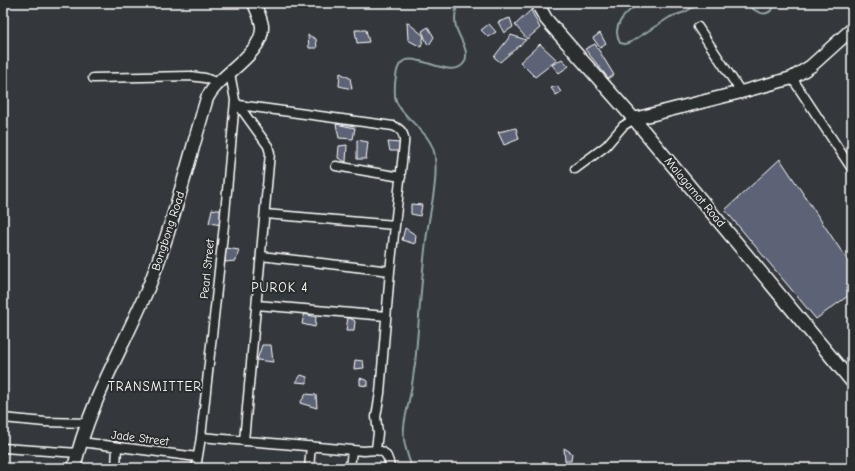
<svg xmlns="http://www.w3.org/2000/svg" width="855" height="471" viewBox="0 0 855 471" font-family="'Comic Neue',sans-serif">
  <rect width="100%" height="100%" fill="#34383c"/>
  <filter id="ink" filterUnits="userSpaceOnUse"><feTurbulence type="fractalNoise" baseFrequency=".025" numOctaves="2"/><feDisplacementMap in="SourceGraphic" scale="8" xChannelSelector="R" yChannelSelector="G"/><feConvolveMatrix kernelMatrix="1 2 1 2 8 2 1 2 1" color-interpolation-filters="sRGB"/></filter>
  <g filter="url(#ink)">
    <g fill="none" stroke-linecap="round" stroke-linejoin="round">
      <!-- stream -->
      <path stroke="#91a3a7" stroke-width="2" d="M639,3c-12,9 -29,22 -19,40l5,1 6,-2 39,-25 15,-5 15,-9
        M745,3c11,9 23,18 31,0
        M412,468c-3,-9 -7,-19 -8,-29 -2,-14 3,-26 5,-39 3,-11 4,-24 6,-36 4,-41 6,-82 11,-123 3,-28 12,-56 9,-84 -3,-26 -30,-35 -39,-56 -2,-6 -1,-12 -1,-18 1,-5 1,-11 3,-15 9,-25 52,15 66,-5 7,-11 -5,-25 -8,-36 -2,-9 -1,-16 2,-24"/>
    </g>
    <!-- building -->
    <path fill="#5d6476" stroke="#fff" d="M531,10l9,18 -13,11 -12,-14z
      M510,18l3,9 -9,6 -6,-11z
      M407,22l17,14 -3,11 -13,-7z
      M489,24l7,8 -8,5 -7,-7z
      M428,27l6,10 -5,8 -2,-2 -5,-12z
      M355,30h11l3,12 -12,1z
      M600,33l6,11 -6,4 -7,-10z
      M308,35l8,4 1,9h-8z
      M511,35l15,5 -26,22 -6,-5z
      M540,44l17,16 -22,17 -15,-15z
      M595,44l19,31 -6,3 -23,-29z
      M562,59l7,7 -10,7 -7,-8z
      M340,73l10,5 2,11 -13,-3z
      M557,86l4,6 -5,3 -5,-7z
      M336,124l19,4 -2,11 -14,-1z
      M516,128l3,11 -15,6 -6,-13z
      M357,140l11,2 -2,17h-9z
      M388,142l12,1 1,8h-11z
      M347,145l-1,17 -8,-4 1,-12z
      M780,159l72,108v26l-36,26 -91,-109z
      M411,204l11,1 -2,11 -9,-2z
      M212,209l12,2 -2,14 -13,-2z
      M405,228l11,7 -1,9 -13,-4z
      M226,248l13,2 -3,11 -11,1z
      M304,314l12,3 -1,10 -13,-3z
      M348,317l7,4 -1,10h-8z
      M262,345h9l2,17 -16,-2z
      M355,360l8,1 1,7 -10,1z
      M301,375l6,2v6l-11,-1z
      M360,378l8,3v5l-8,-1z
      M306,394l10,1 1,13 -17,-5z
      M564,448l8,5 -1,8h-6z"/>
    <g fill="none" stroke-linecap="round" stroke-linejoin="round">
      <defs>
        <path id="street" d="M698,27l43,65
          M93,78l97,-2 15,2 13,5
          M792,78l60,91
          M237,103l31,43 2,7 -26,288
          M239,105l154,21c9,3 12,9 11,18l-14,127 -10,122 -4,24 2,16 -2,16
          M336,166l65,11
          M575,169l31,-23 17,-20 11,-7
          M265,214l130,11
          M261,256l129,15
          M257,305l129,11
          M3,418l42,4 42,1
          M201,437l163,14c16,-2 24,-2 26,17
          M81,442l116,15
          M3,448l75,5
          M116,468l1,-21
          M196,468l5,-31 23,-212 11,-125 -5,-27
          M309,468l2,-22
          M350,468l2,-18"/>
        <path id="secondary" d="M537,3l9,16 6,7 82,93 218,263
          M634,119l107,-27 51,-14 19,-12 41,-37
          M74,468c15,-66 52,-125 77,-187 23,-60 38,-122 56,-183 2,-3 4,-7 7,-10 13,-17 50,-37 48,-62 -1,-8 -5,-15 -8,-23"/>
      </defs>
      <!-- street casing -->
      <use href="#street" stroke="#fff" stroke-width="11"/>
      <!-- secondary casing -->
      <use href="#secondary" stroke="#fff" stroke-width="15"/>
      <!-- street -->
      <use href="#street" stroke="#2a2d2e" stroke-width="8"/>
      <!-- secondary -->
      <use href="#secondary" stroke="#2a2d2e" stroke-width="12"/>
    </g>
  </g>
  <g text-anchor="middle" stroke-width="4" stroke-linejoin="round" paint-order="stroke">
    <!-- street labels -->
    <g font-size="12" fill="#fff" stroke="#2a2d2e">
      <text transform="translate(695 192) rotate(50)" y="4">Malagamot Road</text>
      <text transform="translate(168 231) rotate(-72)" y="4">Bongbong Road</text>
      <text transform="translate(207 269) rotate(-84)" y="4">Pearl Street</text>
      <text transform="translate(140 438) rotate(7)" y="4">Jade Street</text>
    </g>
    <!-- neighbourhood labels -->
    <g font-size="13" letter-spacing="1" fill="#fff" stroke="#2a2d2e">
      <text x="280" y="292">PUROK 4</text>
      <text x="155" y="391">TRANSMITTER</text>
    </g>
  </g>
  <!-- margin -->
  <rect width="855" height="471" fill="none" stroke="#2a2d2e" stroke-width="16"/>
  <rect x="8" y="8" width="839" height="455" fill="none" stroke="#fff" stroke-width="1.5" filter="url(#ink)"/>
</svg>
